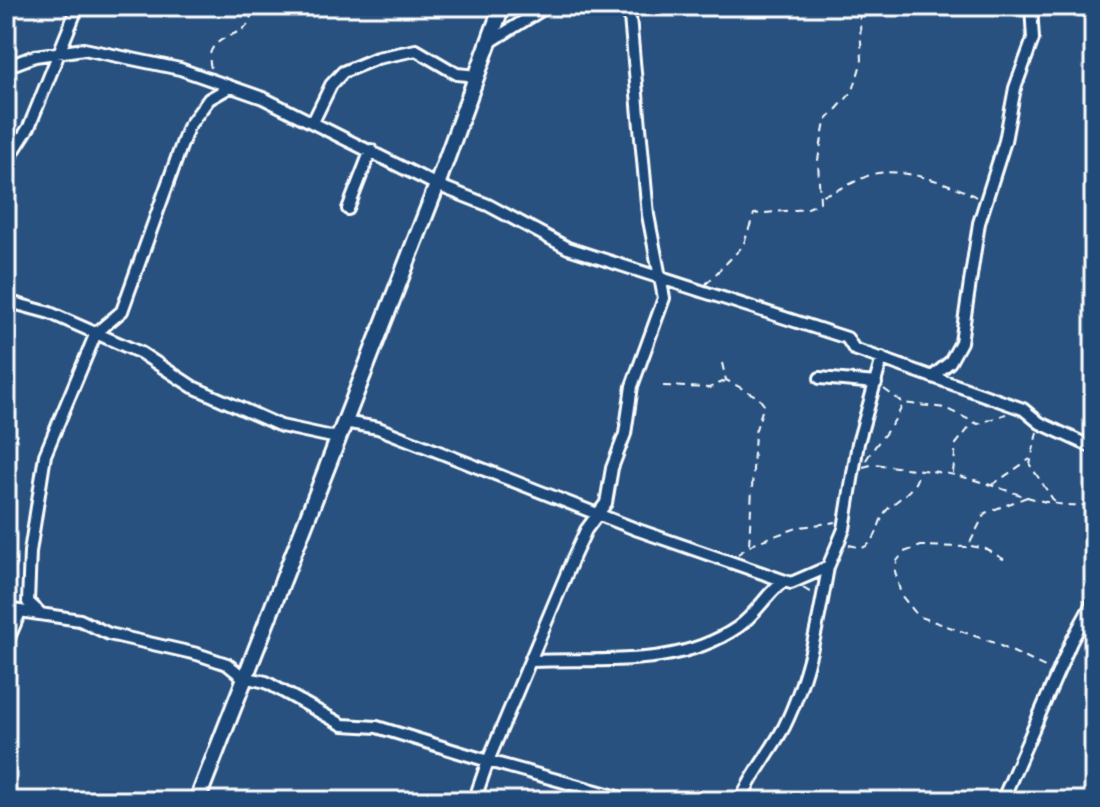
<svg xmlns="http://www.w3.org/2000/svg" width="1100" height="807" viewBox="0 0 1100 807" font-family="Pangolin,sans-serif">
  <rect width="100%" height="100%" fill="#28517f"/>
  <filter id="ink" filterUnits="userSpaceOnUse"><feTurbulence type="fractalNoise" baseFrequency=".0125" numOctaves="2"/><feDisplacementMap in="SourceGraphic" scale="16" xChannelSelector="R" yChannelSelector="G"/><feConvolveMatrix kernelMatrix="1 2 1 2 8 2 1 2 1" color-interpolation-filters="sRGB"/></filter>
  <g filter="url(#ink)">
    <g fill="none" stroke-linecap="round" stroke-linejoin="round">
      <defs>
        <path id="minor" d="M629,6l19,209 16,83 -32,88 -7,48 -13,34 -6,35 -20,27 -12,26 -86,205 145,40
          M490,42l58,-36
          M6,67l29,-11 49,-7 96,20 83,29 174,87 51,20 80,43 279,90 7,11 169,60 17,14 54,25
          M313,122l18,-37 12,-13 34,-14 39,-8 41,24 21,2
          M6,163l23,-36 49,-121
          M348,209l23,-59
          M6,301l44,12 91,40 52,34 88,39 56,12
          M932,377l18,-15 11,-20 18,-119 26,-82 10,-53 18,-49 -2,-33
          M820,378l56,5
          M344,422l34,6 260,102 153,53 37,-16 16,-38 14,-86 24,-85
          M6,609l74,11 29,14 88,20 30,10 16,13 23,5 77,43 34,2 111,34 -14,40
          M40,613l-12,-11 2,-50 15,-97 51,-122 26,-22 66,-184 21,-28 21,-12
          M6,645l14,-33
          M532,661c69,-3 145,8 206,-34 18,-13 27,-31 43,-44
          M740,801c12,-27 30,-48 44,-74 24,-48 35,-107 44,-160
          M1002,801l69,-159 23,-42"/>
        <path id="secondary" d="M197,801l240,-616 65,-179"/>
      </defs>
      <!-- minor casing -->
      <use href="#minor" stroke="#fff" stroke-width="16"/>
      <!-- secondary casing -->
      <use href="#secondary" stroke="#fff" stroke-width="20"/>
      <!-- path -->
      <path stroke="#fff" stroke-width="2" stroke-dasharray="8 6" stroke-linecap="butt" d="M1093,6h1
        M1042,15l13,-9
        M211,68c-8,-29 20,-29 36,-42l8,-20
        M823,195c18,-5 31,-14 47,-20 25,-10 84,9 106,22
        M706,284l37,-38 11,-32 52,-5 14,-7 -2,-42 7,-38 28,-31 9,-31 -3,-54
        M722,363l4,17 32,17 6,8 -9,27 -6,114
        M663,386l46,2 16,-7
        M884,389l19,14 42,5 33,16 28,-10
        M1037,432l-7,33 26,39
        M866,460c12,-20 30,-36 37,-57
        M863,467l12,-3c30,5 63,6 92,14 43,11 82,33 127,26
        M953,473l3,-29 17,-21
        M992,485l38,-26
        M1027,497l-42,16 -17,34 -47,-1 -17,6 -7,9 -2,10 6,24 17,21 74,26 55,26
        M849,545l13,3c17,-6 14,-24 24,-37 12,-14 30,-19 33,-40
        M971,546l15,3 21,12
        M738,554l16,-11 46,-16 36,-5
        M803,588l12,7"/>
      <!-- minor -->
      <use href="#minor" stroke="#1f4a7a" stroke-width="10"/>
      <!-- secondary -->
      <use href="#secondary" stroke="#1f4a7a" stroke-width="14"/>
    </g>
  </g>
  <!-- margin -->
  <rect width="1100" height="807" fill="none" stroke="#1f4a7a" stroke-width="32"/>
  <rect x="16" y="16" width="1068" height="775" fill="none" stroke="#fff" stroke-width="3" filter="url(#ink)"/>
</svg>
